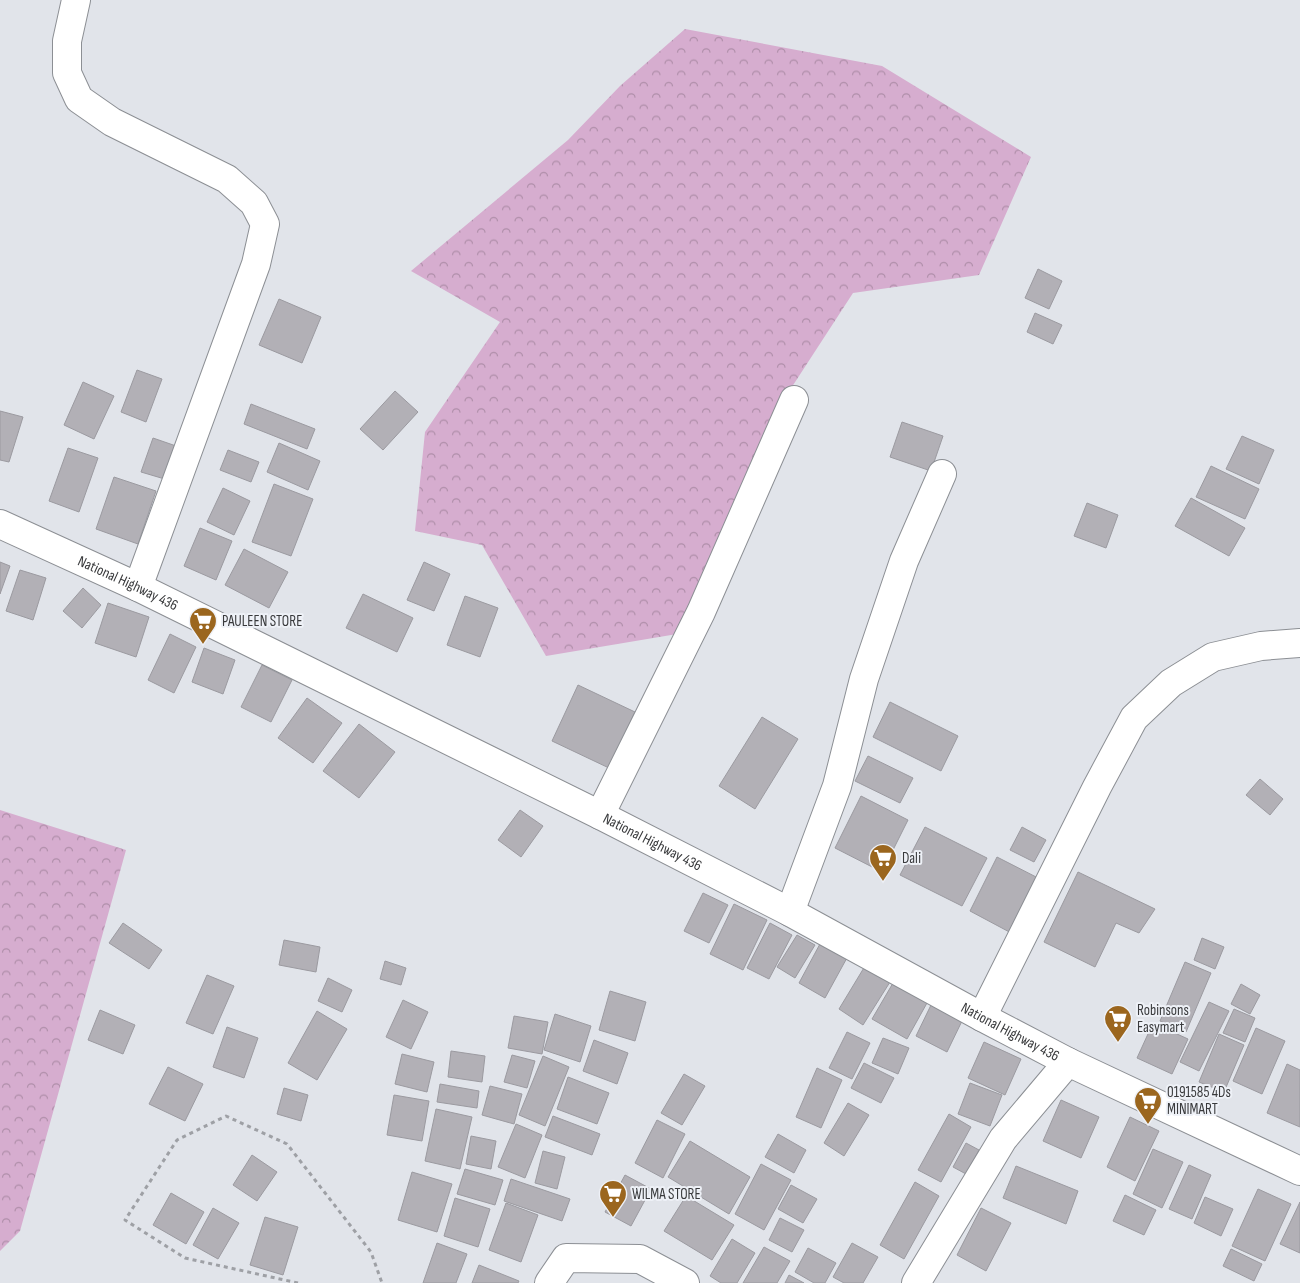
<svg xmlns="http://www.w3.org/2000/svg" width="1300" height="1283" viewBox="0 0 1300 1283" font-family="'Sofia Sans Condensed',sans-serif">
  <defs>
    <pattern id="forest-crowns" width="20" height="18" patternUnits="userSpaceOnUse" patternTransform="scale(1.25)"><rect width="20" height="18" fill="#d6adcf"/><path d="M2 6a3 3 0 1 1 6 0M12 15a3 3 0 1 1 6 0" fill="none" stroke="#af8ea9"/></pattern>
  </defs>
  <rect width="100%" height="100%" fill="#e1e4ea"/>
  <!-- forest -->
  <path fill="url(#forest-crowns)" d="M685,29l197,37 149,91 -52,118 -126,18 -67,103 -103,237 -137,23 -64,-111 -67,-14 10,-99 75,-110 -89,-51 157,-131 52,-54z
    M0,810l126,40 -106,381 -20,20z"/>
  <!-- building -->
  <path fill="#b2b0b6" stroke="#9b9aa0" d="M1038,269l24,12 -13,28 -24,-11z
    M279,299l42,18 -19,46 -43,-18z
    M1035,313l27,12 -9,19 -26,-12z
    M137,370l25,9 -16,43 -25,-10z
    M83,382l31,14 -20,43 -30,-14z
    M395,391l23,21 -35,38 -23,-21z
    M251,404l64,25 -8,20 -63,-25z
    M0,411l23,6 -14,45 -9,-2z
    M902,422l41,14 -12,35 -41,-14z
    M1242,436l32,14 -15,34 -33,-15z
    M153,438l26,9 -11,33 -27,-8z
    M279,443l41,18 -12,29 -41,-18z
    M68,448l30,10 -19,54 -30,-11z
    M228,450l31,12 -8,20 -31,-12z
    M1211,466l48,23 -14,30 -49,-22z
    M114,477l42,14 -18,53 -42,-15z
    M274,484l39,15 -22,57 -39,-14z
    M223,488l27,13 -16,34 -27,-13z
    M1191,498l54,30 -16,28 -54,-30z
    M1087,503l31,12 -12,33 -32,-12z
    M200,528l32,13 -16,39 -32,-14z
    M244,549l44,23 -19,36 -44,-23z
    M0,562l10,4 -10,28z
    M424,562l26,12 -16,37 -27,-11z
    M20,570l26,8 -13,42 -27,-9z
    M83,588l18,17 -19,23 -19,-17z
    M363,594l50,24 -16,34 -51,-24z
    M465,596l33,12 -18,49 -33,-12z
    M108,603l41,14 -13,40 -41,-14z
    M170,634l26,13 -22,46 -26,-13z
    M204,648l31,12 -12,34 -31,-12z
    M262,665l30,15 -21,42 -30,-15z
    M578,685l57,27 -26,56 -57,-27z
    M307,698l35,25 -29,40 -35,-25z
    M890,702l68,34 -17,35 -68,-34z
    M762,717l36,22 -43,70 -36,-23z
    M359,724l36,28 -36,46 -36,-27z
    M868,756l45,22 -13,25 -45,-22z
    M1260,779l23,20 -13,16 -24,-20z
    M861,796l47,24 -26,52 -47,-24z
    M520,810l23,16 -22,31 -23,-17z
    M925,827l62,31 -25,48 -62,-31z
    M1022,827l24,13 -12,22 -24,-12z
    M997,857l45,23 -27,55 -45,-24z
    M1078,872l77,37 -16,24 -23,-10 -21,44 -51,-25z
    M703,893l25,12 -19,38 -25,-12z
    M734,904l33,16 -24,50 -33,-16z
    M123,923l39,27 -13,19 -40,-26z
    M770,923l22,12 -23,44 -22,-11z
    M797,935l18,10 -20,33 -18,-11z
    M1202,938l22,9 -9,22 -21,-9z
    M284,940l36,7 -4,25 -37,-7z
    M821,942l27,14 -23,42 -26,-15z
    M385,961l21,7 -5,17 -21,-6z
    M1185,962l26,11 -25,59 -26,-11z
    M865,966l25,16 -27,43 -24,-16z
    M207,975l27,11 -21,48 -27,-11z
    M328,978l24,12 -10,22 -24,-11z
    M893,983l34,20 -20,36 -35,-20z
    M1241,984l19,11 -10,19 -19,-10z
    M610,991l36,11 -11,39 -36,-11z
    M403,1000l25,12 -17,37 -25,-12z
    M1209,1002l20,9 -30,60 -19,-9z
    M931,1005l31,16 -15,31 -31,-16z
    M1234,1009l21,9 -10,24 -22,-9z
    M100,1010l35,15 -12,29 -35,-14z
    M317,1011l30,18 -30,51 -29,-17z
    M555,1014l36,12 -11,36 -36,-12z
    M514,1016l34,6 -6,32 -34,-6z
    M1153,1023l35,16 -16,35 -35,-16z
    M227,1027l31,11 -14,40 -31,-11z
    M1256,1028l29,13 -23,53 -29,-13z
    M847,1032l23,11 -18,36 -23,-11z
    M1219,1034l25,11 -20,47 -25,-10z
    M883,1038l26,10 -11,26 -26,-11z
    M594,1040l34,13 -11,31 -34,-13z
    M984,1042l37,17 -16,36 -37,-17z
    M451,1051l34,5 -3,26 -34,-5z
    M402,1054l32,8 -7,30 -32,-8z
    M512,1055l23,6 -8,27 -23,-6z
    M543,1056l26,11 -24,59 -26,-11z
    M864,1063l30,15 -13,25 -30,-15z
    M1287,1064l13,6v57l-33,-14z
    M168,1067l35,17 -18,37 -36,-17z
    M817,1068l25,12 -21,48 -25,-11z
    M684,1074l21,12 -23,39 -21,-12z
    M568,1077l41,16 -12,31 -40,-15z
    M970,1083l32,12 -12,31 -32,-12z
    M440,1084l39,7 -2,17 -40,-6z
    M490,1086l32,8 -8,30 -32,-9z
    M284,1088l24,7 -7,26 -24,-7z
    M394,1095l35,6 -7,40 -35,-6z
    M1061,1100l38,17 -18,41 -38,-17z
    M848,1103l21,12 -25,41 -20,-13z
    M436,1109l36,8 -12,52 -35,-8z
    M949,1114l22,13 -30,55 -23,-12z
    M553,1116l47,18 -8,21 -47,-18z
    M1130,1117l29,14 -24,50 -28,-14z
    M657,1120l28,14 -22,44 -28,-15z
    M516,1124l26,11 -17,43 -27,-11z
    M778,1134l28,16 -12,23 -29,-16z
    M471,1136l25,5 -5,28 -25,-5z
    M690,1141l60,36 -21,37 -61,-37z
    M966,1143l13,7 -13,24 -13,-7z
    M1153,1149l30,13 -21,46 -29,-14z
    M543,1151l22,6 -8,32 -22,-6z
    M252,1155l25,17 -20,29 -24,-16z
    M761,1164l30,16 -27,50 -29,-16z
    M1189,1165l22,10 -19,44 -23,-10z
    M1016,1166l62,25 -12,33 -63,-26z
    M465,1169l38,11 -8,25 -38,-11z
    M412,1172l40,12 -15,48 -39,-12z
    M625,1175l26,14 -20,37 -26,-14z
    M511,1179l59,20 -8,22 -58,-20z
    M915,1182l24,14 -35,63 -24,-14z
    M791,1185l26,14 -14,24 -25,-14z
    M1258,1189l33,15 -26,57 -33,-15z
    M171,1193l33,19 -18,32 -33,-19z
    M1125,1195l31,15 -12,25 -31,-14z
    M686,1196l48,29 -22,35 -48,-29z
    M1205,1197l28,12 -12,27 -27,-13z
    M455,1198l35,11 -12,38 -34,-11z
    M1300,1202v51l-20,-9z
    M506,1203l32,12 -17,47 -32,-12z
    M213,1208l26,15 -21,36 -25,-14z
    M981,1208l30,15 -25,48 -29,-16z
    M265,1217l33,10 -15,48 -33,-10z
    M780,1218l24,12 -12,22 -23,-12z
    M732,1239l23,14 -18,30h-16l-11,-7z
    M437,1243l30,11 -11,29h-33z
    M852,1243l26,14 -15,26h-19l-11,-6z
    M764,1247l26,14 -13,22h-34z
    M808,1248l28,15 -11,20h-11l-19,-11z
    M1231,1249l31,15 -8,17 -31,-15z
    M479,1265l40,16 -1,2h-46z
    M789,1275l15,8h-19z"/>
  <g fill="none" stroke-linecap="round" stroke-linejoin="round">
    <defs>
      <path id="minor" d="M76,0l-9,41v32l12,26 33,23 115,57 27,24 11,21 -9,40 -118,323
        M600,815l101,-203 93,-212
        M790,912l47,-126 27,-107 40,-118 38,-87
        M982,1017l115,-230 37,-69 37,-35 42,-26 48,-11 39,-3
        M549,1283l17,-25 74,1 45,24
        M916,1283l87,-144 65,-77"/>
      <g id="major">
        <path id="s1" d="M0,524l138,63 462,228 190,97 192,105 86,45 232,109"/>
      </g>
    </defs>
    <!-- minor casing -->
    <use href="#minor" stroke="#8c8f94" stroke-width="30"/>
    <!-- major casing -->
    <use href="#major" stroke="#8c8f94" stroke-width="30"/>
    <!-- path -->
    <path stroke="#9ea0a5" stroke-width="3" stroke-dasharray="4 4" stroke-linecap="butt" d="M298,1283l-113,-25 -60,-38 52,-80 49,-24 61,28 84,108 11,31"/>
    <!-- minor -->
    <use href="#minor" stroke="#fff" stroke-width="28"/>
    <!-- major -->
    <use href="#major" stroke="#fff" stroke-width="28"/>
  </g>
  <!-- icons -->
  <defs>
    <symbol id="supermarket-pin" viewBox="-11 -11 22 30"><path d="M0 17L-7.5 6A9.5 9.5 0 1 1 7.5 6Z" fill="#9b661e" stroke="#eef1f7"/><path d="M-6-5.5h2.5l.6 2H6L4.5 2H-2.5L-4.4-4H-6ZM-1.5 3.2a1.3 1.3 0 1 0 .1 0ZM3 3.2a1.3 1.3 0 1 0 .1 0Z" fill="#fff"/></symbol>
  </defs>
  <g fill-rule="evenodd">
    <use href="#supermarket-pin" x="187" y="605" width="32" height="43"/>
    <use href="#supermarket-pin" x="867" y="842" width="32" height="43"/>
    <use href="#supermarket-pin" x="1102" y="1003" width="32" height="43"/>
    <use href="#supermarket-pin" x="1132" y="1085" width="32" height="43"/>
    <use href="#supermarket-pin" x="597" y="1178" width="32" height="43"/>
  </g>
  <g text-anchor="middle" stroke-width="4" stroke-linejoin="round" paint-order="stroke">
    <!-- street labels -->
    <g font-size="15" fill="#393a3c" stroke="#eef1f7">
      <text dy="5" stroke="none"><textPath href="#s1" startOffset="141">National Highway 436</textPath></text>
      <text dy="5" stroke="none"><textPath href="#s1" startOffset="726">National Highway 436</textPath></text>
      <text dy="5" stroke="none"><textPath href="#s1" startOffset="1131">National Highway 436</textPath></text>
    </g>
    <!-- poi labels -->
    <g font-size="15" fill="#393a3c" stroke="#eef1f7" text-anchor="start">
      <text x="222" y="626">PAULEEN STORE</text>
      <text x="902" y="863">Dali</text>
      <text x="1137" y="1015">Robinsons<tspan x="1137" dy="17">Easymart</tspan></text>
      <text x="1167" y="1097">0191585 4Ds<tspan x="1167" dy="17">MINIMART</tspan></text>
      <text x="632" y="1199">WILMA STORE</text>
    </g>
  </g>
</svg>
